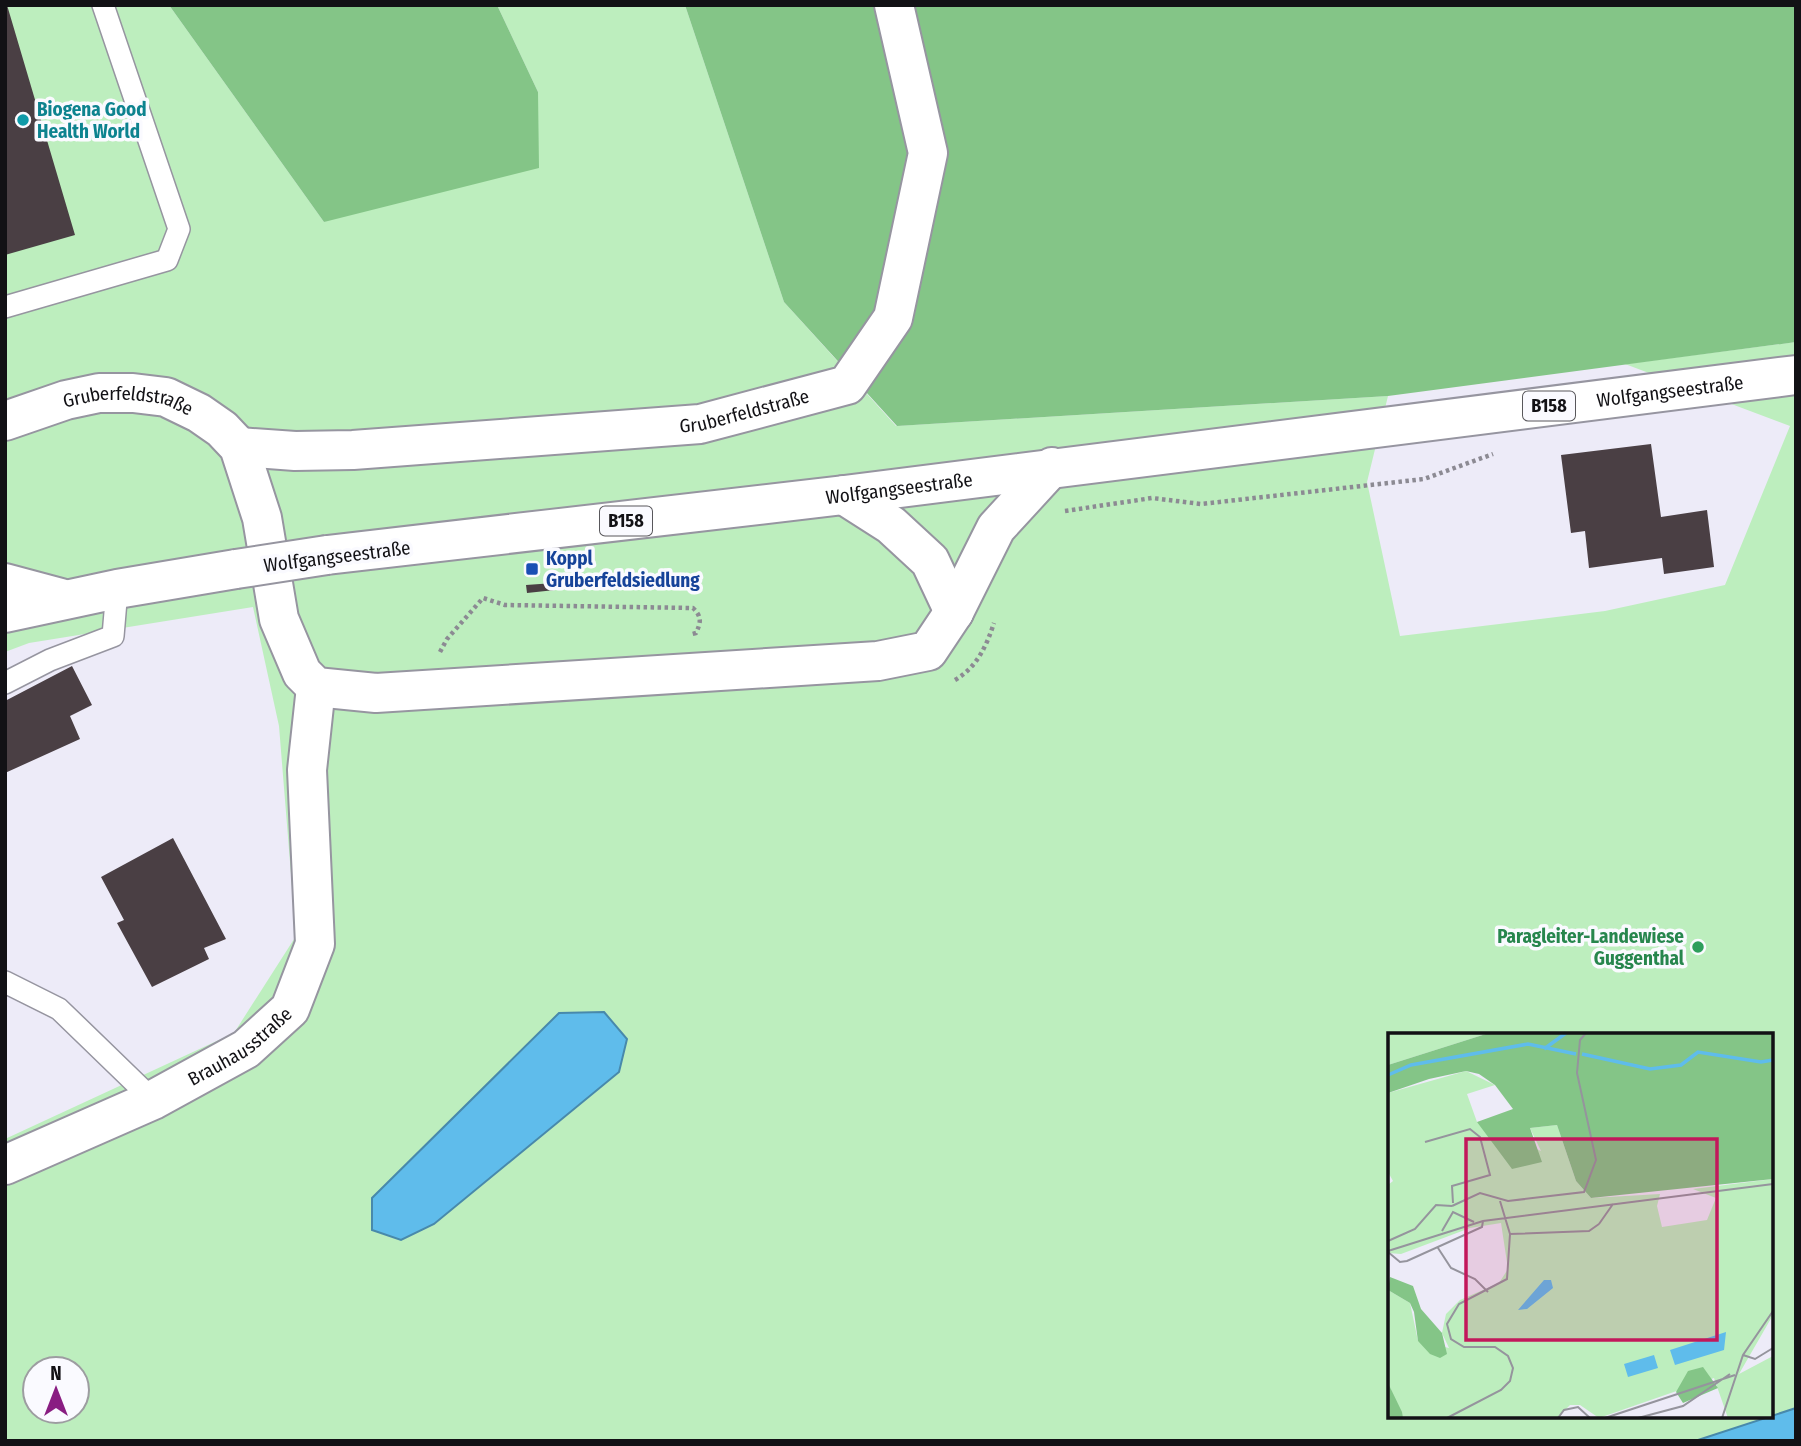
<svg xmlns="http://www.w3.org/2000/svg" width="1801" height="1446" viewBox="0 0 1801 1446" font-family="'Fira Sans Condensed',sans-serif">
  <rect width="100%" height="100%" fill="#edebf8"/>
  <!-- green -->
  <path fill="#bdeebe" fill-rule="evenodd" d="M5,5h164l155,217 214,-130 -41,-87h188l99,297 112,124 492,-30 -21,86 33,154 205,-25 120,-26 65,-159 -165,-62 171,-22v1099h-1791v-302l229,-106 62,-97 -17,-210 -26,-119 -224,36 -24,9zM1390,1035h381v381h-381zM35,1369h42v42h-42z"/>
  <!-- forest -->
  <path fill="#84c587" d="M169,5h328l41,87 1,76 -215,54z
    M685,5h1111v337l-408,54 -491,30 -113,-124z"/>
  <!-- water -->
  <path fill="#5fbceb" stroke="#4889ab" stroke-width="2" d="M604,1012l23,27 -8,33 -185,152 -33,16 -29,-10v-32l187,-185z
    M1796,1408v33h-101z"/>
  <!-- building -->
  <path fill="#4a3f44" d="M5,5h2l68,230 -70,20z
    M1651,444l10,73 46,-7 7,57 -50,7 -2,-16 -73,10 -4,-37 -14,2 -10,-78z
    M554,583l1,7 -28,3 -1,-8z
    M72,666l20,39 -22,11 10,23 -75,34v-72z
    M173,838l53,101 -22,9 5,11 -57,28 -35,-64 7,-3 -23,-43z"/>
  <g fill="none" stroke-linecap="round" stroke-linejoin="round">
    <defs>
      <path id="service" d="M5,307l162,-47 12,-31 -76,-224
        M5,683l45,-23 63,-24 4,-47
        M5,982l54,27 94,91"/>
      <g id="minor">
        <path id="s1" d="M5,421l61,-21 33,-7h34l33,4 33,16 23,16 17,18 23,71 17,101 23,54 14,14 60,6 502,-32 50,-10 26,-39"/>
        <path id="s2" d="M239,447l56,4 58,-1 347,-26 147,-39 46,-67 35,-165 -34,-148"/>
        <path id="s3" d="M5,1165l148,-65 93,-51 44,-40 25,-65 -8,-174 9,-83"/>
      </g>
      <g id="primary">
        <path d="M844,495l47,30 39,36 24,51"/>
        <path id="s4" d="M327,555l517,-60 952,-120"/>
        <path d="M5,583l56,15"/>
        <path d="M954,612l42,-84 56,-61"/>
        <path d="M5,613l112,-24 119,-20"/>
      </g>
    </defs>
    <!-- service casing -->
    <use href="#service" stroke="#9695a0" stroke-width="24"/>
    <!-- minor casing -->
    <use href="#minor" stroke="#9695a0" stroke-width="42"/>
    <!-- primary casing -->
    <use href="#primary" stroke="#9695a0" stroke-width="42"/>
    <!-- path -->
    <path stroke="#8c8a93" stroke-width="4.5" stroke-dasharray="3.5 3.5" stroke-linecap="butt" d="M1065,511l87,-13 49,6 223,-25 69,-25
      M440,652l7,-13 36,-41 22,7 188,3c9,9 8,14 3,25l-4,1
      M955,680c22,-13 31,-33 39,-57"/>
    <!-- service -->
    <use href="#service" stroke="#fff" stroke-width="21"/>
    <!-- minor -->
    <use href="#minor" stroke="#fff" stroke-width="38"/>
    <!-- primary -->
    <use href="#primary" stroke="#fff" stroke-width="38"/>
    <defs>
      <path id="primary-bridge" d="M236,569l91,-14"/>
    </defs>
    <!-- primary-bridge casing -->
    <use href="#primary-bridge" stroke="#9695a0" stroke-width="42" stroke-linecap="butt"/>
    <!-- primary-bridge -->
    <use href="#primary-bridge" stroke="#fff" stroke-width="38"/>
  </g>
  <!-- markers -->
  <circle fill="#0f9aa8" stroke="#fafaff" stroke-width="2.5" cx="23" cy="120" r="7"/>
  <rect fill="#1a4fb4" stroke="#fafaff" stroke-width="2.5" x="525" y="562" width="14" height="14" rx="3.5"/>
  <circle fill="#2e9e5b" stroke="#fafaff" stroke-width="2.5" cx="1698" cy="947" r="7"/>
  <g text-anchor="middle" stroke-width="7" stroke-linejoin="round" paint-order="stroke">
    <!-- shield labels -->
    <g fill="#fafaff" stroke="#58575b" stroke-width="2">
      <rect x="1523" y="391.5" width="52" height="29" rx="5"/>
      <rect x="600" y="506.5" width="52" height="29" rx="5"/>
    </g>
    <g font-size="18" font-weight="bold" fill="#121115">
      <text x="1549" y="412">B158</text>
      <text x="626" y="527">B158</text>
    </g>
    <!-- culture labels -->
    <g font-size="19" font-weight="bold" fill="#0d838f" stroke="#fafaff" text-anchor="start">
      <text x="37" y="116">Biogena Good<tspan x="37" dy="22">Health World</tspan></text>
    </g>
    <!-- street labels -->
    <g font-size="19" fill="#121115" stroke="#fafaff">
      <text dy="7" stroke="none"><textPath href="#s4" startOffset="1353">Wolfgangseestraße</textPath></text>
      <text dy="7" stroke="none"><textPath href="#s1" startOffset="128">Gruberfeldstraße</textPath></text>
      <text dy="7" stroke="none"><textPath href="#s2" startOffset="508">Gruberfeldstraße</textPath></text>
      <text dy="7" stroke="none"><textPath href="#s4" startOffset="576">Wolfgangseestraße</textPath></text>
      <text transform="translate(337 556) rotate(-7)" y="7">Wolfgangseestraße</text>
      <text dy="7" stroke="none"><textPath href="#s3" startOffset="264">Brauhausstraße</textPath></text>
    </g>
    <!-- transit labels -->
    <g font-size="19" font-weight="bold" fill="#164399" stroke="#fafaff" text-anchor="start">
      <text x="546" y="565">Koppl<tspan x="546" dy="22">Gruberfeldsiedlung</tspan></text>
    </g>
    <!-- leisure labels -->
    <g font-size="19" font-weight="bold" fill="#27864d" stroke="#fafaff" text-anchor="end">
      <text x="1684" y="943">Paragleiter-Landewiese<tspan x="1684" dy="22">Guggenthal</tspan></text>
    </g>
  </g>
  <!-- overview -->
  <g transform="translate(1388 1033)">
    <rect width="385" height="385" fill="#edebf8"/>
    <path d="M0,0h101l-101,32zM78,38l29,14 -28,9 10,28 64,29 -11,-23 27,-3 19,56 15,17 69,-4 -3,12 5,21 45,-7 9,-22 -23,-9 80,-10v136l-34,59 34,-18v62h-45l-14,-40 -115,40 -19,-13h-10l-13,13h-154l-15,-35v-93l22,13 8,38 31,7 -7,-15 4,-19 14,-14 39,-17 9,-14 -7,-46 -31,5 -69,26 -13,-1v-68l5,-4 -5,-9v-79z" fill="#bdeebe"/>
    <path d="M101,0h284v146l-182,19 -15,-17 -19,-56 -27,3 12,34 -30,7 -35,-47 36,-13 -18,-24 -16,-11 -13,-3 -37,8 -41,14v-28zM2,244l23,9 8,23 21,24 5,21 -7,4 -10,-4 -12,-13 -4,-29 -4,-9 -22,-13zM315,334l15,21 -35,15 -7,-11 12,-21zM0,350l14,29 1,6h-15z" fill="#84c587"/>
    <path d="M156,247h7l2,8 -26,21 -9,1zM338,299l-2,18 -49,15 -5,-15zM266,322l4,13 -30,9 -4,-13z" fill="#5fbceb"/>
    <path fill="none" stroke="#5fbceb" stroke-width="3.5" d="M156,16l22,-16M194,21l68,15 31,-4 17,-13 63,10 12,-2M0,42l23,-10 117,-21 48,10"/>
    <path fill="none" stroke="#95949d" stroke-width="2" d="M37,109l45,-13 10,8 10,38 -38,11 1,17M112,168l10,33 79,-3 10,-7M64,173l28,-13 28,8 76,-9 12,-32 -19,-87 3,-33 6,-7M211,191l14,-20M54,198l11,-19 21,10M0,208l27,-12 21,-24 16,1M50,215l13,20 24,11 13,13M0,218l95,-30 290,-37M0,219l12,10 7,-1 75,-34 1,-6M355,322l12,4 18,-11M59,385l54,-28 9,-9 3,-13 -5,-12 -13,-9h-31l-13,-8 -4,-15 12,-20 48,-25 3,-45M170,385l6,-8 14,-3 12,11M217,385l130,-43M250,385l45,-12 47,-32M334,385l21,-63 30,-44"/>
    <path fill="#c2185b" fill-opacity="0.15" stroke="#c2185b" stroke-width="3.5" d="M78,106h251v201h-251z"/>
    <rect width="385" height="385" fill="none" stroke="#121115" stroke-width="3.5"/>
  </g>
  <!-- border -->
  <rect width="1801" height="1446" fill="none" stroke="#121115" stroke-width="14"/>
  <!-- north arrow -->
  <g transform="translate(56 1390)"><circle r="33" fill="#fafaff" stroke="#9d9da1" stroke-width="2"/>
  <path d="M0-5L12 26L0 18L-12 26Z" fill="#891d82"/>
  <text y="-10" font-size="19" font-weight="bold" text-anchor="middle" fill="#121115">N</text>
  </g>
</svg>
